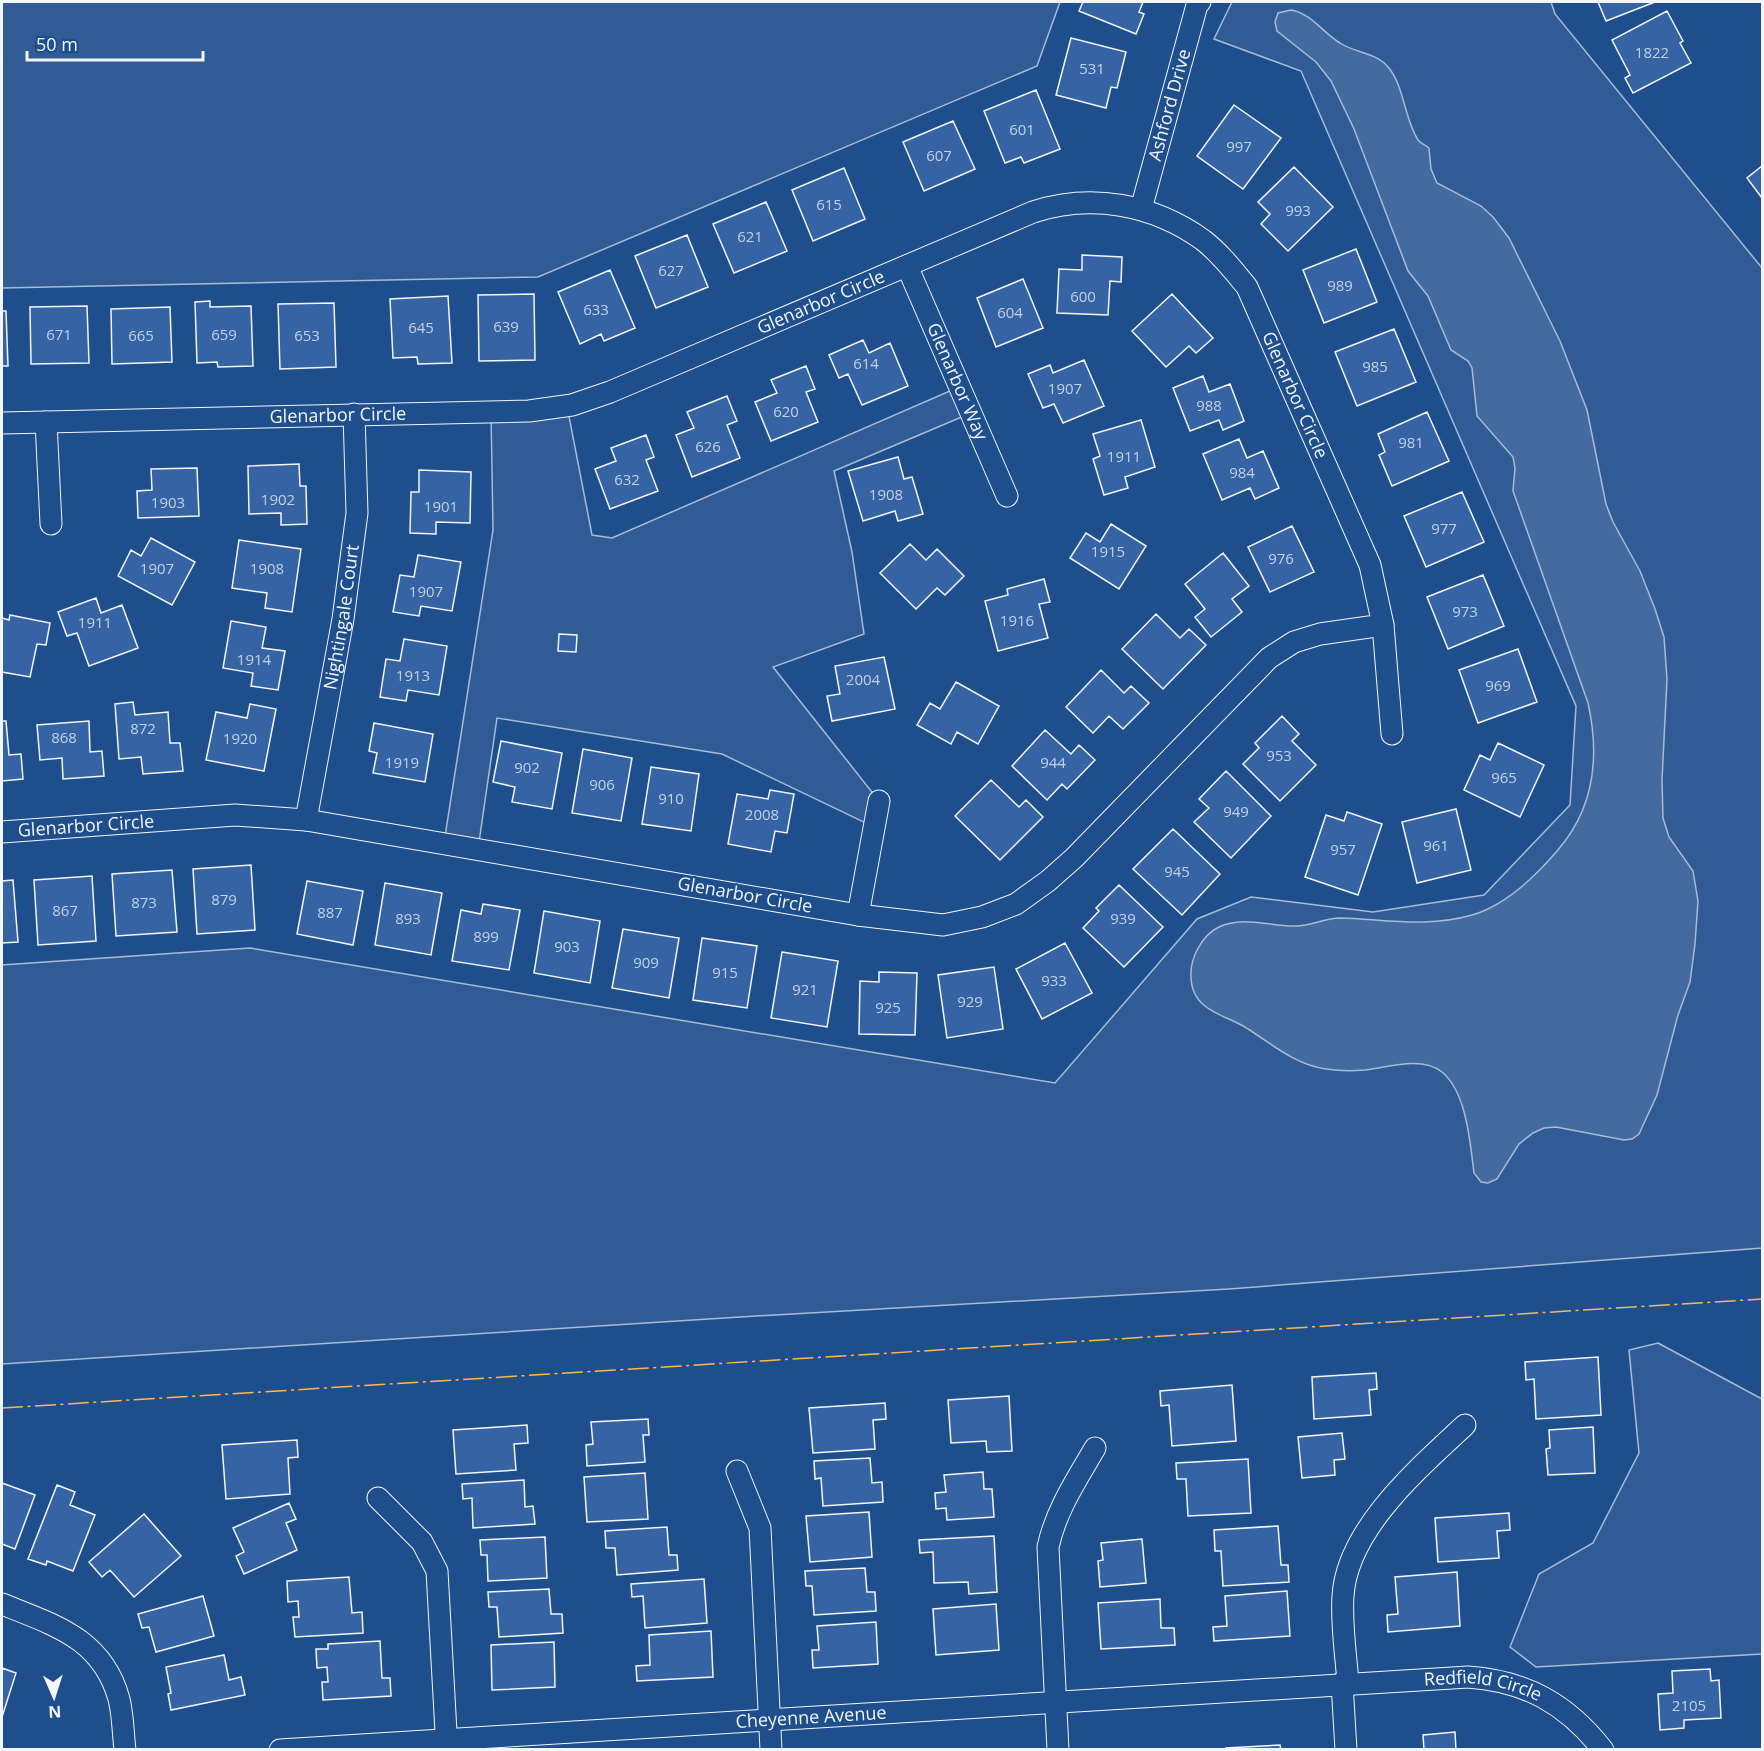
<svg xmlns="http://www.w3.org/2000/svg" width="1764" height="1751" viewBox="0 0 1764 1751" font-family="'Open Sans',sans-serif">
  <rect width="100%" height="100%" fill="#1f4e8c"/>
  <!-- built -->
  <path fill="#305b95" stroke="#a8bbd7" stroke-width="1.5" d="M2,2h1058l-23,64 -499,211 -536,11z
    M1232,2h319l4,12 207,254v980l-533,41 -473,27 -754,48v-399l248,-17 805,135 142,-164 54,-22 122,15 111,-17 86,-90 6,-99 -275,-635 -87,-32z
    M959,387l12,26 -137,58 18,81 12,82 -91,33 106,134 -5,26 -152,-73 -225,-36 -19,131 -34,-6 49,-313 -2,-118 76,-6 25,129 20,3z
    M1658,1343l104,56v255l-226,13 -26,-20 29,-73 54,-31 46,-90 -10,-103z"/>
  <!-- water -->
  <path fill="#446ba0" stroke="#a8bbd7" stroke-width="1.5" d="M1291,10c21,4 31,22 49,33 15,10 36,9 49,25 16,21 15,50 29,72 3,4 8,5 11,8l2,21 6,14 44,23 12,11 16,21 51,103 27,69 19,94 7,18 27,49 15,38 9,28 3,42 -5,101 1,38 6,19 24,34 5,30 -3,43 -5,38 -12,33 -21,80 -18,39 -7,5 -8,1 -68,-13 -12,1 -11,5 -14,11 -22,35 -9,4 -7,-1 -7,-9c-4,-30 -7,-80 -32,-101 -20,-16 -53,-5 -77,-2 -13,1 -26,1 -39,-1 -30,-4 -53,-24 -78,-40 -13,-9 -31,-13 -43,-23 -9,-7 -14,-18 -14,-30 -1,-18 11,-41 28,-49 24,-12 52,0 77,-1 15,0 29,-8 44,-8 44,1 87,10 132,-3 34,-10 62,-37 85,-64 37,-42 43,-94 31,-148l-75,-212 2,-23 -2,-11 -36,-41 -5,-48 -4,-7 -17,-11 -23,-54 -20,-25 -54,-142 -23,-48 -15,-19 -39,-31 -2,-9 3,-9z"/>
  <!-- building -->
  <path fill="#3563a3" stroke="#f2f6ff" stroke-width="1.5" d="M1083,2h60l-4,10 5,2 -8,20 -57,-23z
    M1598,2h57l-49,19z
    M1667,11l16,30 -3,2 11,20 -58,30 -8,-15 5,-3 -18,-35z
    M1071,38l55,14 -9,36 -6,-1 -5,21 -50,-13z
    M1036,90l24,59 -36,14 -3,-6 -16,6 -21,-52z
    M1234,105l47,33 -38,51 -46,-33z
    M953,121l22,48 -51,22 -21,-49z
    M1762,166v32l-15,-20z
    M1294,167l39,40 -45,44 -27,-27 9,-10 -12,-12z
    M844,168l21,51 -52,22 -21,-51z
    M766,202l21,49 -53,22 -21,-49z
    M687,235l21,52 -52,21 -21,-52z
    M1356,249l21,53 -53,21 -21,-53z
    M1082,255l40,2 -1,25 -11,-1 -2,34 -51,-2 2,-44 23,1z
    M610,270l25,58 -31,13 -3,-7 -21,10 -22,-52z
    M1023,279l20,49 -47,19 -19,-49z
    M534,294l1,66 -56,1 -1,-66z
    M1172,294l41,44 -17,15 -7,-7 -23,21 -34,-36z
    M448,296l4,67 -34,1 -1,-7 -24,1 -3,-59z
    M210,301v6l41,-1 2,60 -35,1 -1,-5 -20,1 -2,-61z
    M334,303l2,64 -56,2 -2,-65z
    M87,306l2,57 -58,1 -1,-57z
    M170,307l2,55 -60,2 -1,-55z
    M2,311h4l2,55h-6z
    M1394,329l22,53 -59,24 -22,-54z
    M863,340l6,13 21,-10 18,43 -46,19 -14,-31 -9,4 -10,-23z
    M1084,360l20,46 -41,17 -9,-19 -11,4 -15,-34 22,-9 3,8z
    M806,366l9,23 -9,3 12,30 -47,19 -16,-39 22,-9 -6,-13z
    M1203,376l6,16 21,-8 14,37 -21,9 -4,-10 -29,11 -17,-43z
    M727,396l10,25 -10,4 13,33 -48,19 -16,-42 18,-7 -7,-16z
    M1427,412l22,49 -57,25 -13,-31 6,-3 -7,-18z
    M1141,420l14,47 -30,10 3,11 -24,7 -11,-36 7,-3 -7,-22z
    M646,435l8,22 -8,3 12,31 -48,18 -15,-40 21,-8 -5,-13z
    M1239,439l8,19 16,-7 16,37 -24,11 -5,-11 -28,12 -19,-46z
    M898,457l6,22 8,-2 11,37 -25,7 -3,-10 -32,10 -15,-50z
    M299,464l1,22h6l1,38 -26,1v-12l-32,1 -1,-48z
    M197,468l2,48 -61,2 -1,-27 15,-1 -1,-21z
    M419,470l52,2 -1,51 -34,-1v12l-26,-1 1,-41h8z
    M1462,492l22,50 -58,25 -22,-51z
    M1111,524l35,22 -27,43 -49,-31 16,-25 14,9z
    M1292,526l22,46 -44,20 -22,-45z
    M151,538l44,24 -23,43 -54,-29 13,-26 10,6z
    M239,540l62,9 -9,63 -27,-4 2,-15 -35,-5z
    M910,544l16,16 11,-11 27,27 -19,19 -8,-7 -21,21 -36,-36z
    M1223,553l26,33 -17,13 10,13 -31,25 -16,-20 10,-8 -20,-25z
    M418,555l43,7 -9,49 -31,-5 -2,10 -26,-4 7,-37 14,2z
    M1483,575l21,51 -56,23 -21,-52z
    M1044,579l6,23 -11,2 9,34 -50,13 -13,-50 23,-6 -1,-6z
    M96,598l5,15 21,-8 16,43 -49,18 -12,-33 -10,3 -9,-24z
    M1156,614l24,24 9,-9 17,16 -43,44 -41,-40z
    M10,615l40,8 -4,22 -9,-1 -7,33 -28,-5v-54l7,2z
    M231,621l35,6 -4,21 23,3 -7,39 -27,-4 2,-13 -30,-5z
    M559,634l18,1 -1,17 -18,-1z
    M404,639l43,7 -8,49 -31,-5 -2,11 -26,-4 6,-38 14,2z
    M1518,649l19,53 -59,21 -19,-53z
    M884,657l11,52 -63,12 -5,-25 13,-2 -5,-28z
    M1101,670l23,23 7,-7 18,17 -26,26 -14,-13 -16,17 -27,-26z
    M956,682l43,24 -21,38 -21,-12 -6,12 -34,-19 13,-22 10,6z
    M133,702l2,13 33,-3 2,31h10l3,28 -40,3 -2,-17 -22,2 -4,-55z
    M250,704l26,5 -12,62 -58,-11 10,-48 31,6z
    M1282,716l17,18 -7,7 24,24 -36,36 -37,-37 16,-16 -4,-5z
    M2,721h4l3,34 12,-1 2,25 -21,2z
    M89,721l1,31 12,-1 2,25 -41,3 -1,-21 -22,2 -3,-35z
    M374,723l59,11 -8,48 -52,-9 4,-20 -8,-2z
    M1045,730l26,24 8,-9 16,15 -28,29 -5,-5 -15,16 -35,-34z
    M501,741l61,12 -10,56 -40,-7 3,-15 -22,-5z
    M1498,743l46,22 -24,52 -56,-27 16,-35 10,5z
    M583,749l49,9 -11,63 -49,-8z
    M651,767l48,7 -8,57 -49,-7z
    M1226,771l45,45 -40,42 -37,-36 15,-14 -10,-9z
    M991,780l28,27 7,-7 17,17 -43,43 -45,-44z
    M770,790l24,4 -7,39 -12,-2 -4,21 -43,-8 9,-50 31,5z
    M1456,809l15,61 -54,13 -15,-61z
    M1347,812l35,12 -24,71 -53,-18 21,-62 18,6z
    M1173,829l47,45 -38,41 -49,-46z
    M251,865l4,65 -58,4 -4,-65z
    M172,870l5,62 -61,4 -4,-62z
    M92,876l4,65 -58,4 -4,-65z
    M13,880l5,62 -16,1v-62z
    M307,881l56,10 -10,54 -56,-11z
    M385,883l57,10 -11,62 -56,-10z
    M1119,885l44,42 -39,40 -41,-39 16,-17 -3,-3z
    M483,904l37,6 -11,60 -57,-9 9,-51 20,4z
    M544,911l56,10 -10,62 -56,-10z
    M623,929l56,9 -10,60 -57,-10z
    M702,938l55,8 -10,62 -54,-8z
    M1065,943l27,50 -50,26 -26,-50z
    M782,952l56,9 -11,66 -56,-9z
    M994,967l9,62 -56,9 -9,-63z
    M879,972l38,1 -2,62 -56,-1 1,-53 19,1z
    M1598,1357l3,58 -65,4 -2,-40 -8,1 -1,-18z
    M1376,1373l1,16 -8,1 2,25 -57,4 -2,-42z
    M1232,1385l4,56 -64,5 -3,-41 -8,1 -1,-15z
    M1009,1396l3,55 -25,1 -1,-11 -35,2 -3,-43z
    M885,1403l1,16 -13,1 2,29 -62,4 -4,-45z
    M648,1419l1,16h-6l2,27 -58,4 -1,-21 7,-1 -2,-22z
    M527,1425l1,18 -14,1 2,26 -60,4 -3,-44z
    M1593,1427l2,46 -47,2 -2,-26 4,-1 -1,-18z
    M1342,1433l3,26 -11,1 1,15 -33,3 -4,-41z
    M297,1440l1,17 -10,1 2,36 -64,5 -4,-54z
    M870,1458l2,25 10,-1 1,20 -60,4 -2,-28 -6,1 -1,-18z
    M1248,1459l3,54 -63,3 -2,-37h-9l-1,-16z
    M983,1472l1,17h8l2,28 -47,3 -1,-12 -10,1 -1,-16 11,-1 -2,-17z
    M645,1473l3,46 -61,3 -3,-45z
    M524,1480l1,27 8,-1 2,18 -62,4 -1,-30 -9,1 -1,-15z
    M2,1483l33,12 -20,54 -13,-5z
    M57,1485l18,7 -5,13 25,10 -22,56 -26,-10 -1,4 -18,-6z
    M289,1503l7,16 -10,4 11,27 -53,24 -8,-18 8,-4 -11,-24z
    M869,1512l3,45 -62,5 -4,-46z
    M1509,1513l1,17 -13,1 2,27 -61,4 -3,-44z
    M144,1514l37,42 -47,41 -24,-27 -8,7 -13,-15z
    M1278,1526l3,39h7l1,17 -66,4 -2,-35h-6l-1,-21z
    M667,1527l2,28h8l1,15 -61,5 -2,-27h-9l-1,-17z
    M994,1536l3,56 -28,2 -1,-12 -34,1 -1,-31 -13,1 -1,-13z
    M545,1537l2,41 -59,3 -1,-26h-6l-1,-15z
    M1142,1539l4,44 -46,4 -2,-26 5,-1 -2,-17z
    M865,1568l2,24h8l1,19 -62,4 -2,-29h-6l-1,-15z
    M1457,1572l3,54 -72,6 -1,-17 11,-1 -3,-37z
    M349,1577l3,36 10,-1 1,21 -68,4 -2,-20h6l-1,-16 -10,1 -1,-21z
    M704,1579l3,44 -62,5 -2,-32 -11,1 -1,-13z
    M549,1589l2,25h11l1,19 -64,4 -2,-30h-8l-1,-15z
    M1287,1591l3,45 -76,5 -1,-14 14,-1 -2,-30z
    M203,1596l11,40 -58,16 -7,-25 -7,1 -4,-14z
    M1160,1599l1,29h13l1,17 -74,4 -3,-46z
    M996,1604l3,46 -63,5 -3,-46z
    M876,1622l2,42 -65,4 -1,-18h7l-2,-24z
    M711,1631l2,46 -76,4 -1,-15 14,-1 -1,-30z
    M380,1641l2,37h8l1,18 -68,4 -1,-18h6l-1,-15 -10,1 -1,-19h12v-5z
    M554,1642l1,45 -63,3 -1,-45z
    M224,1655l5,25 12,-3 4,18 -74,15 -3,-16 3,-1 -5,-26z
    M2,1668l14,5 -14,44z
    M1710,1669l1,12 8,-1 2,38 -37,2v8l-24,2 -2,-36 15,-1 -1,-22z
    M1455,1732l1,18h-32l-1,-15z
    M1280,1745l1,5h-55v-2z"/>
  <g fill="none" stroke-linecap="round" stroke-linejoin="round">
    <defs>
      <g id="street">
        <path id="s1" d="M1141,209l56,-204 3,-3"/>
        <path id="s2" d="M907,266l100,230"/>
        <path d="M46,422l5,102"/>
        <path id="s3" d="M2,423l527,-12 43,-6 38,-13 423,-180c58,-19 120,-8 170,28 17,13 31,31 44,47l123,278 13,60 -63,9 -26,8 -25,16 -195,200 -26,23 -32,23 -34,13 -39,8 -85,-10 -552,-95 -71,-5 -233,17"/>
        <path d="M1383,625l9,109"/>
        <path id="s4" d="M306,820l37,-201 14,-106 -3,-99"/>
        <path d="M858,915l21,-114"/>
        <path d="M737,1471l23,57 11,222"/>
        <path d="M378,1498l44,44 15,29 10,179"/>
        <path d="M2,1604c52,21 100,34 117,95 4,16 4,34 6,51"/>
        <path d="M1342,1683l4,67"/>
        <path d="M1348,1683c-2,-28 -7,-59 -5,-87 4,-67 76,-128 122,-171"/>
        <path id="s5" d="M280,1750l1188,-73c58,4 99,27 135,73"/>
        <path d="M1058,1750l-10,-203c8,-37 29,-68 47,-99"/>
      </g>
    </defs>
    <!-- street casing -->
    <use href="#street" stroke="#f2f6ff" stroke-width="23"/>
    <!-- street -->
    <use href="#street" stroke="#1f4e8c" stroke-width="21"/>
    <!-- power -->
    <path stroke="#ffb74d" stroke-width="1.5" stroke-dasharray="21 4.5 3 4.5" stroke-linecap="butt" d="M2,1408l1760,-109"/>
  </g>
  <g text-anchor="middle" stroke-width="4.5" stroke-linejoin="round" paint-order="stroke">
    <!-- number labels -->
    <g font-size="15" fill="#c3d1e8">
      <text x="1652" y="58">1822</text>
      <text x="1092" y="74">531</text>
      <text x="1022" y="135">601</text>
      <text x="1239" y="152">997</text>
      <text x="939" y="161">607</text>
      <text x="829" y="210">615</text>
      <text x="1298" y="216">993</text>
      <text x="750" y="242">621</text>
      <text x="671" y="276">627</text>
      <text x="1340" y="291">989</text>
      <text x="1083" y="302">600</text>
      <text x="596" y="315">633</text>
      <text x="1010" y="318">604</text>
      <text x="506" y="332">639</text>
      <text x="421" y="333">645</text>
      <text x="59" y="340">671</text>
      <text x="224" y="340">659</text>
      <text x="141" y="341">665</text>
      <text x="307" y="341">653</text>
      <text x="866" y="369">614</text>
      <text x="1375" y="372">985</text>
      <text x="1065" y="394">1907</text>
      <text x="1209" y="411">988</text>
      <text x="786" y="417">620</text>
      <text x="1411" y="448">981</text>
      <text x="708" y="452">626</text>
      <text x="1124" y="462">1911</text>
      <text x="1242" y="478">984</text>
      <text x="627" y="485">632</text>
      <text x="886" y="500">1908</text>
      <text x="278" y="505">1902</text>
      <text x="168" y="508">1903</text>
      <text x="441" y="512">1901</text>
      <text x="1444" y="534">977</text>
      <text x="1108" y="557">1915</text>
      <text x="1281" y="564">976</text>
      <text x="157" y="574">1907</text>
      <text x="267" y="574">1908</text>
      <text x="426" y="597">1907</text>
      <text x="1465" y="617">973</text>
      <text x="1017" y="626">1916</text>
      <text x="95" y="628">1911</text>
      <text x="254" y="665">1914</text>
      <text x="413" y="681">1913</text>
      <text x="863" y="685">2004</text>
      <text x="1498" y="691">969</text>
      <text x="143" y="734">872</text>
      <text x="64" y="743">868</text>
      <text x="240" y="744">1920</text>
      <text x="1279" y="761">953</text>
      <text x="402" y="768">1919</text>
      <text x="1053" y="768">944</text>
      <text x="527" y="773">902</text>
      <text x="1504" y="783">965</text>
      <text x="602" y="790">906</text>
      <text x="671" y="804">910</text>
      <text x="1236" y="817">949</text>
      <text x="762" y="820">2008</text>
      <text x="1436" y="851">961</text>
      <text x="1343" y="855">957</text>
      <text x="1177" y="877">945</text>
      <text x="224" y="905">879</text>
      <text x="144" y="908">873</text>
      <text x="65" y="916">867</text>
      <text x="330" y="918">887</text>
      <text x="408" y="924">893</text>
      <text x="1123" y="924">939</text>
      <text x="486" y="942">899</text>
      <text x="567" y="952">903</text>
      <text x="646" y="968">909</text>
      <text x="725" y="978">915</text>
      <text x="1054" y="986">933</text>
      <text x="805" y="995">921</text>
      <text x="970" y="1007">929</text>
      <text x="888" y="1013">925</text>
      <text x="1689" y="1711">2105</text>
    </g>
    <!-- street labels -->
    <g font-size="18" fill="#f2f6ff" stroke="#1f4e8c">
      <text dy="6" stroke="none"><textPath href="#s1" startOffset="108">Ashford Drive</textPath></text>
      <text dy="6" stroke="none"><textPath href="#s3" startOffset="840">Glenarbor Circle</textPath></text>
      <text dy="6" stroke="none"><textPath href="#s2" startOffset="126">Glenarbor Way</textPath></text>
      <text dy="6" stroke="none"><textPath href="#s3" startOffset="1432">Glenarbor Circle</textPath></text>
      <text dy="6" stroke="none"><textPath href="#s3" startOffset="336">Glenarbor Circle</textPath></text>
      <text dy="6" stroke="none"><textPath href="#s4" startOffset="206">Nightingale Court</textPath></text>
      <text transform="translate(86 826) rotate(-4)" y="6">Glenarbor Circle</text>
      <text transform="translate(745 895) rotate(10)" y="6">Glenarbor Circle</text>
      <text dy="6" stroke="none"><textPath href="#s5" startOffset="1206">Redfield Circle</textPath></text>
      <text dy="6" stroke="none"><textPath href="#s5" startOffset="532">Cheyenne Avenue</textPath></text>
    </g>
  </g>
  <!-- border -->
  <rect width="1764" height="1751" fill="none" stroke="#f2f6ff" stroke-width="6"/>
  <!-- north arrow -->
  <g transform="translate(54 1697) rotate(177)" stroke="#1f4e8c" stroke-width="4.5" paint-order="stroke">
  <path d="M0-4.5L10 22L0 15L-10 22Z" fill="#f2f6ff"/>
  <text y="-9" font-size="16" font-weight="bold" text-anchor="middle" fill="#f2f6ff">N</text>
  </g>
  <!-- scale -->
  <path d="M27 51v9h176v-9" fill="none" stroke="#f2f6ff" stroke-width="3"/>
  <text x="36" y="51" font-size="18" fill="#f2f6ff" stroke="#1f4e8c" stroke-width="4.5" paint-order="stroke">50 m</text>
</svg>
